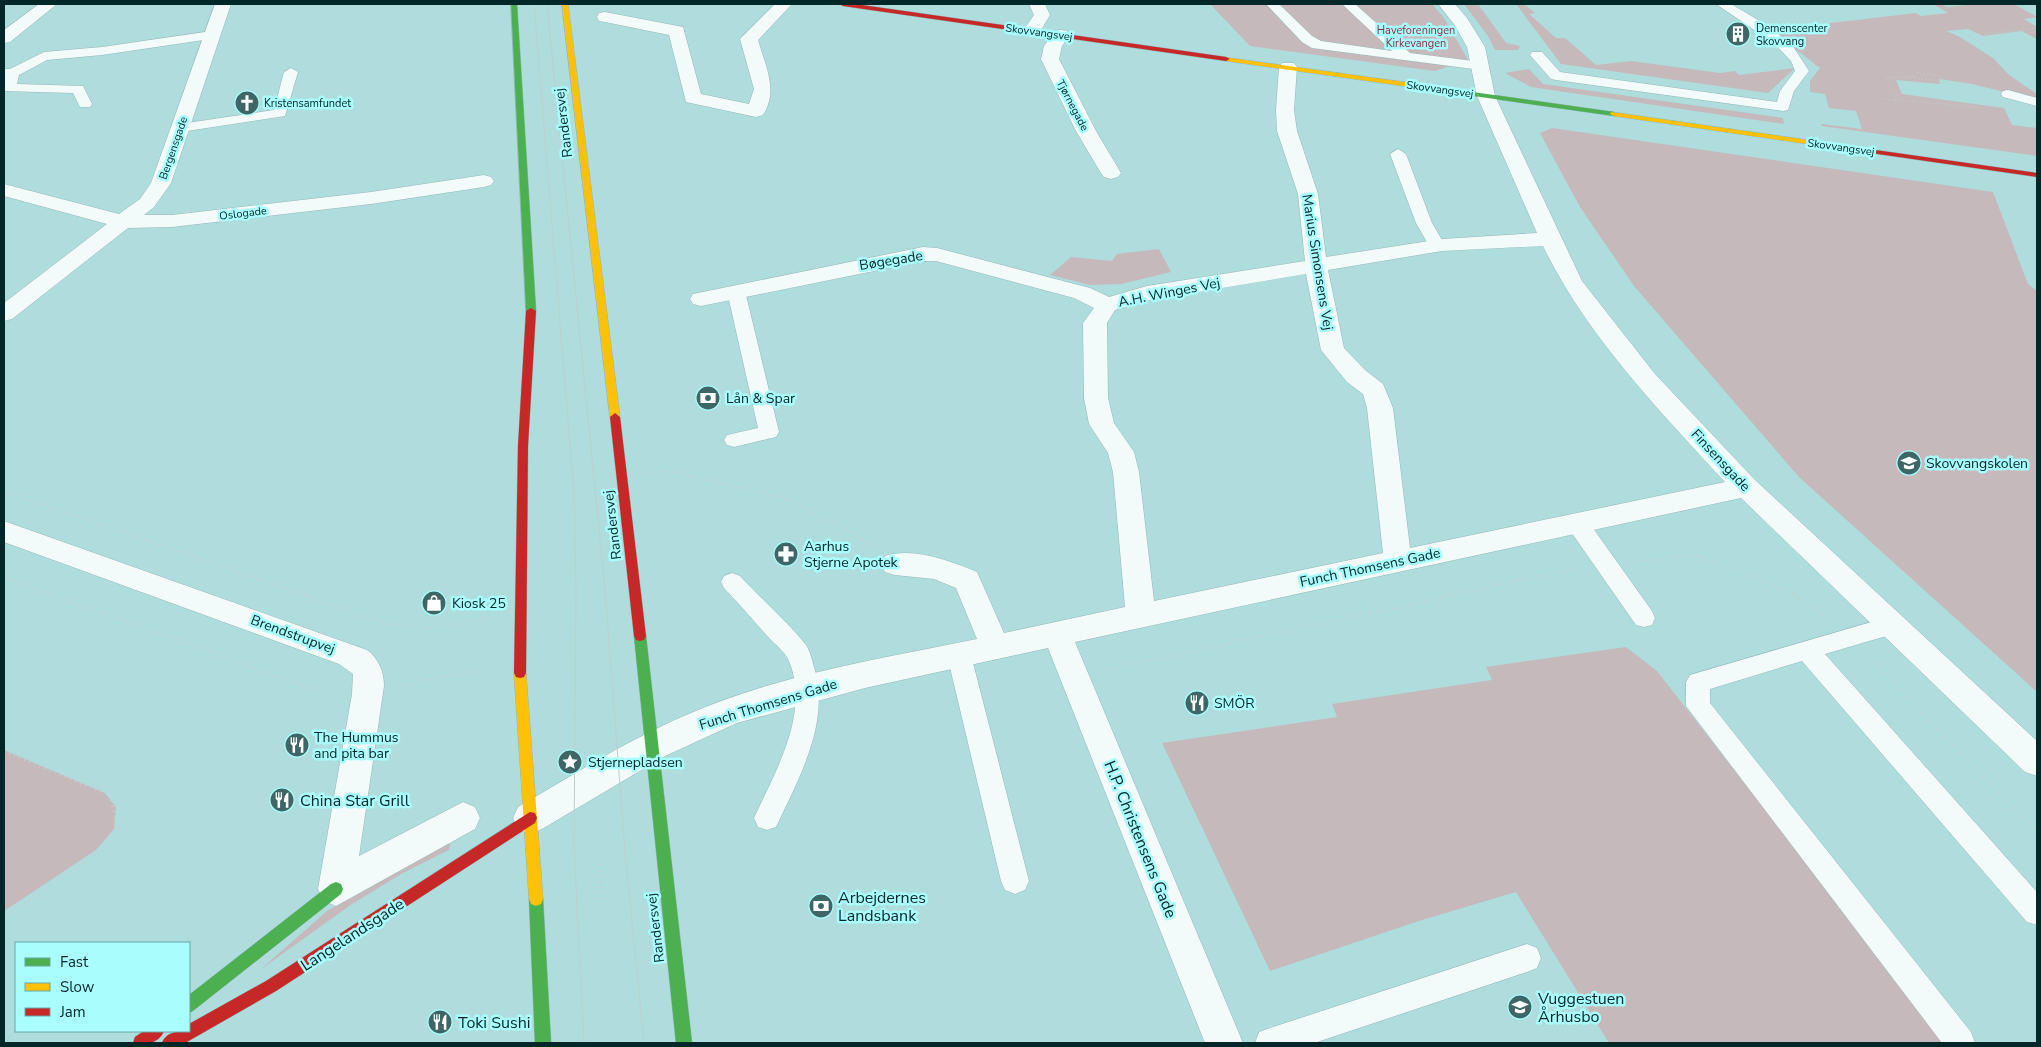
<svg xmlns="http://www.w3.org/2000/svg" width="2041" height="1047" viewBox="0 0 2041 1047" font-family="'Nunito Sans',sans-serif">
  <rect width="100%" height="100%" fill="#afdcdd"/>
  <!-- green -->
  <path fill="#c5b9bb" d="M1210,4h222l12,14 24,42 -33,11 -185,-25z
    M1464,4h14l28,39 14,3 -2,4h-23l-7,-14z
    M1516,4h8l11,9 -6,1 27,24h9l31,27 35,-4 89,12 15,-2 4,4 56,-7 -27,25 -207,-29z
    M1933,4h9l5,3 29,-3h38l23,13 -13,2 13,8v12l-15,-8 -39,5 -15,-7 -22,2 14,6 33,21 16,17 28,19v6l-65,-16 -33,-5 1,5 -44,-4 6,14 102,14 8,17 25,3v28l-215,-30 -1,-2 41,5 -6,-18 -27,-3 -4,-14 -15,-2v-11l10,-13 -49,-38 145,-17 5,3 27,-3z
    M1529,69l14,15 240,34 1,6 -253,-37 -26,-14z
    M1552,128l441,64 35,92 9,7v401l-238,-215 -165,-191 -54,-79 -40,-74z
    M1159,249l12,23 -50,12 -31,1 -40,-10 21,-18 41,4 5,-7z
    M1626,647l31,24 290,372h-338l-93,-151 -94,28 -152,51 -108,-228 175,-26 -5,-13 160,-24 -6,-13z
    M4,750l101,43 11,14 -2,22 -18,21 -92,61z
    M451,839l-2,11 -46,23 -51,31 -92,66 67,-59z"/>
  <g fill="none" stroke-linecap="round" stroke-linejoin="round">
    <defs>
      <path id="lane" d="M1266,4h13l33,32 9,5 71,10 -50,-47h13l55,49 71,9 7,4 -7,4 -169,-22 -10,-6z
        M1716,4h15l42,25 21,19 15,23 -15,20 -6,19 -5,1 -227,-31 -5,-1 -21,-24 2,-3h10l18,20 217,30 3,-11 15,-20 -4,-10 -16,-17z
        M212,31l7,4 -2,3 -115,17 -55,5 -28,15 -2,9 66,2 9,18 -2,3h-10l-7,-14 -69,-2v-22h6l34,-17 58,-5z
        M291,68l7,4 -13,44 -105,16 -7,-4 7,-4 94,-14 10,-38z
        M2008,90l29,8v8l-34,-9 -2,-3 2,-3z
        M1398,149l8,5 26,69 13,22 -2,4h-12l-15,-26 -26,-69z
        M736,286l6,1 3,4 34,141 -3,5 -42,10 -7,-2 -3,-5 3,-5 31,-7 -31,-137 3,-4z
        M1577,515l8,2 67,94 3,7 -3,7 -8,2 -8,-2 -67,-96 -3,-6 3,-6z
        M732,573l8,3c21,23 47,45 66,69 4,6 6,15 8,22 17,55 -15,111 -38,160l-9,3 -9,-3 -4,-9c21,-46 58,-107 34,-159 -3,-7 -12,-14 -18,-20 -15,-17 -30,-34 -46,-51l-3,-6 3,-6z
        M1892,616l8,2 3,7 -3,7 -75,22 212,238v33l-10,-3 -225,-261 -92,28v14l261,329 4,11h-33l-256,-337v-24l4,-7z
        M959,645l8,3 4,7 58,226 -4,9 -10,4 -10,-4 -4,-9 -54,-226 4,-7z
        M1527,944l10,4 4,10 -4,10 -10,4 -213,71h-59l4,-11 11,-4z"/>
      <path id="street" d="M39,4h18l-47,38 -6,1v-13z
        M215,4h16l-60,179 -17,24 -10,8h28l199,-23 113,-17 7,2 3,4 -3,4 -7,2 -113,17 -199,23 -44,1 -116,91 -8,2v-18l103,-79 -103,-28v-12l115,30 21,-15 11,-16z
        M775,4h17l-34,36c7,25 21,51 5,75l-7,2 -70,-15 -17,-67 -64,-13 -6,-1 -2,-4 2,-4 6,-1 78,15 18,67 48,10 5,-15 -14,-50z
        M1029,4h16l5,11 -12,20h-12l-3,-4 11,-16z
        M1438,4h17l12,14 18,29 10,49 87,185 73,93 100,106 282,261v35l-12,-4 -284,-274 -666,144 168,401h-38l-157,-395 -183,40 -128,35 -72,33 -123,73 -12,5 -12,-5 -5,-11 5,-11c55,-32 108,-66 166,-91 92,-41 195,-57 293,-77l-21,-51 -22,-9 -39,-4 -10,-3 -4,-8 4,-8c30,-9 64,5 92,16l27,61 121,-26 -12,-135 -5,-19 -19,-29 -5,-26 -1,-75 11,-15 -20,-10 -138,-37h-13l-222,45 -8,-2 -3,-5 3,-5 230,-47 14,1 153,40 19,9 38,-11 158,-25 -7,-67 -21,-63 -1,-21 3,-43 3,-4h12l3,4 -3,43 3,21 21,63 8,63 116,-18 95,-6 -60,-137 -10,-49 -13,-23zM1543,246c43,89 115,163 182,236l-315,66 -17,-140 -10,-24 -18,-14 -21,-22 -16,-78 114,-19zM1306,274l15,76 26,32 16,12 4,14 16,145 -229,48 -15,-129 -5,-20 -20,-29 -6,-25 -1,-75 8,-13 35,-10z
        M1061,30l6,1 3,4 -8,11 -3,13 37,72 25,42 -3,4 -7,2 -7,-2 -3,-4 -25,-42 -35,-72 3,-13 11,-15z
        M4,521l363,129c12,9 17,22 17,36l-25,170 104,-54 12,5 5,11 -5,11 -139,77 -12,-5 -6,-12 34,-195 1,-20 -14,-10 -335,-122z"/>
      <path id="fast" d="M511,4h6l19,307 -5,3 -5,-3z
        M1408,83l206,29 4,2 -4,2 -203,-29 -4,-2z
        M640,631l4,1 2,4 46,407h-16l-42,-407 2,-4z
        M336,882l5,2 2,5 -2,5 -147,116 -5,3v-18l142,-111z
        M536,892l5,2 2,5 8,144h-16l-6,-144 2,-5z"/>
      <path id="slow" d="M562,4h6l52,413 -5,4 -5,-4z
        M1223,57l188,26 4,2 -4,2 -185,-26 -4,-2z
        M1611,112l225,32 4,2 -4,2 -222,-32 -4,-2z
        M520,668l4,1 2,4 17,226 -2,5 -5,2 -5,-2 -2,-5 -15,-226 2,-4z"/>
      <path id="jam" d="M840,4h15l371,53 4,2 -4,2 -383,-55z
        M1833,144l204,29v4l-201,-29 -4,-2z
        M531,308l5,3 -8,135 -2,227 -2,4 -4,1 -4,-1 -2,-4 4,-227 8,-135z
        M615,413l5,4 26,219 -2,4 -4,1 -4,-1 -2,-4 -24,-219z
        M530,812l5,1 2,5 -2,5 -259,168 -91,52h-23c4,-11 16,-12 27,-12v-7l77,-43z
        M144,1031h20c-6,14 -18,12 -31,12l2,-6z"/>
    </defs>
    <!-- lane casing -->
    <use href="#lane" stroke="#94b8b9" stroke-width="1"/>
    <!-- street casing -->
    <use href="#street" stroke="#94b8b9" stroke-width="1"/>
    <!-- fast casing -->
    <use href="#fast" stroke="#94b8b9" stroke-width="1"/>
    <!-- slow casing -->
    <use href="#slow" stroke="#94b8b9" stroke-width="1"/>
    <!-- jam casing -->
    <use href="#jam" stroke="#94b8b9" stroke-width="1"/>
    <!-- path-far2 -->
    <path stroke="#c3d1d2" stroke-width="2" stroke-dasharray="0.5 2.5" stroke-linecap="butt" d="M1783,4l31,21
      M2014,71l-12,-14 -34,-21 69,-8
      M1917,73l25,4 4,8
      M1883,99l14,1 -11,-22 25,-1 74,12
      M1897,100l88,8"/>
    <!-- path-far1 -->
    <path stroke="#c3d1d2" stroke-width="3" stroke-dasharray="1 3" stroke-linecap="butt" d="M653,473l10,-3 126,29 61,32 20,15
      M4,491l304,105
      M1641,561l53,-6 95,36 7,5
      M4,577l52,19
      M1448,596l124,-27"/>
    <!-- path -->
    <path stroke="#c3d1d2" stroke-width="4" stroke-dasharray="1 4.5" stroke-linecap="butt" d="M53,595l279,101
      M304,595l85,29 42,4 56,-10
      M1794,595l28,20
      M1364,600l7,12
      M1873,661l164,170
      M1107,670l347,-75
      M404,686l82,-18
      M4,751l107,44 7,33 -15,21 -99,68
      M600,865l3,39"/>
    <!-- lane -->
    <use href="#lane" fill="#f3fafa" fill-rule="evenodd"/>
    <!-- street -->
    <use href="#street" fill="#f3fafa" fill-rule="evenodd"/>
    <!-- fast -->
    <use href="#fast" fill="#4caf50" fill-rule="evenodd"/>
    <!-- slow -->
    <use href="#slow" fill="#ffc107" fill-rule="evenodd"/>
    <!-- jam -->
    <use href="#jam" fill="#c62828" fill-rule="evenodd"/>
    <!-- tram -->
    <path stroke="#c0cecf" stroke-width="1" d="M534,4l40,490 2,97 -2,256 10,196
      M547,4l58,586 20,262 19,191"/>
  </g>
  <!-- icons -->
  <defs>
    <symbol id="building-disc" viewBox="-11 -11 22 22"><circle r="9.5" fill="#3f6667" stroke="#a9fdfd"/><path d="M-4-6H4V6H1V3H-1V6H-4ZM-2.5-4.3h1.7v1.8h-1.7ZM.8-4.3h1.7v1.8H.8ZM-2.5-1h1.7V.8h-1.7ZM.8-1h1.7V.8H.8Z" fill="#fff"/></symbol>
    <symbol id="church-disc" viewBox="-11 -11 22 22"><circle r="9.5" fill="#3f6667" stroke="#a9fdfd"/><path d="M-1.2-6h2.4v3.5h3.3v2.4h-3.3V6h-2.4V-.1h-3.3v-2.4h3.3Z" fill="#fff"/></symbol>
    <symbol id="bank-disc" viewBox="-11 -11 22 22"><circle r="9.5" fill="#3f6667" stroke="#a9fdfd"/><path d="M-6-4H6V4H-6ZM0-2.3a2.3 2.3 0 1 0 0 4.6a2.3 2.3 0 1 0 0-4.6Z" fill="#fff"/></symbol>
    <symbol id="school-disc" viewBox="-11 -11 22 22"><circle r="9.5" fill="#3f6667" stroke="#a9fdfd"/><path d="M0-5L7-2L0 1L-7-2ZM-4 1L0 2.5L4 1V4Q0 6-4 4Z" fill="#fff"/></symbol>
    <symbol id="pharmacy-disc" viewBox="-11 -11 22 22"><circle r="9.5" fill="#3f6667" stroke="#a9fdfd"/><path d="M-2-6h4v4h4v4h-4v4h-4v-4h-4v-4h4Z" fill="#fff"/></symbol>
    <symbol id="shop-disc" viewBox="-11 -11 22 22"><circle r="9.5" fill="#3f6667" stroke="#a9fdfd"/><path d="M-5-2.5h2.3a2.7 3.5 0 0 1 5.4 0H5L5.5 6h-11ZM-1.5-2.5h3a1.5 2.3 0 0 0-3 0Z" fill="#fff"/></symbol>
    <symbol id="restaurant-disc" viewBox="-11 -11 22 22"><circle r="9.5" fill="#3f6667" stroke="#a9fdfd"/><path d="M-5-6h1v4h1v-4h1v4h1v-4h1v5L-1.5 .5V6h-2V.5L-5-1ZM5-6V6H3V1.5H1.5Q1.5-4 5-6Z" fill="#fff"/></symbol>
    <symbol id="sight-disc" viewBox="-11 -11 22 22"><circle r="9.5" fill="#3f6667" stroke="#a9fdfd"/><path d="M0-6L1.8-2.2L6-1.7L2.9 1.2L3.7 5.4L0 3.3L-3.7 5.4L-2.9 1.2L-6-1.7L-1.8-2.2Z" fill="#fff"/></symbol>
  </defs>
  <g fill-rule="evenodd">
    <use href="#building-disc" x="1724" y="20" width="28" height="28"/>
    <use href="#church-disc" x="233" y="89" width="28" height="28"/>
    <use href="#bank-disc" x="694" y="384" width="28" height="28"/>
    <use href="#school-disc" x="1895" y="449" width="28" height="28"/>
    <use href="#pharmacy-disc" x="772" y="540" width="28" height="28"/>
    <use href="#shop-disc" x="420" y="589" width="28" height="28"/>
    <use href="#restaurant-disc" x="1183" y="689" width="28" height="28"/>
    <use href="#restaurant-disc" x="283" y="731" width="28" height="28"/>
    <use href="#sight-disc" x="556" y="748" width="28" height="28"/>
    <use href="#restaurant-disc" x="268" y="786" width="28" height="28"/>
    <use href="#bank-disc" x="807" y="892" width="28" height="28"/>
    <use href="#school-disc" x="1506" y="993" width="28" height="28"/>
    <use href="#restaurant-disc" x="426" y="1008" width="28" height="28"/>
  </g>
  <g text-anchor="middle" stroke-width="5" stroke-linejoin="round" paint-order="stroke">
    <!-- far-poi labels -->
    <g font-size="11" fill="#022728" stroke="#a9fdfd" text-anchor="start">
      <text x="1756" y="32">Demenscenter<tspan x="1756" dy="13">Skovvang</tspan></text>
      <text x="264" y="107">Kristensamfundet</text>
    </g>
    <!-- far-park labels -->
    <g font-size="11" fill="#88313b" stroke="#a9fdfd">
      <text x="1416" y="34">Haveforeningen<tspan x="1416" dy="13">Kirkevangen</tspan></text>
    </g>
    <!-- far-street labels -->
    <g font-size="11" fill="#022728" stroke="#a9fdfd">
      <text transform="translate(1039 32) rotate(8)" y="4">Skovvangsvej</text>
      <text transform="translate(1440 89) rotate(8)" y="4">Skovvangsvej</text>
      <text transform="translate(1073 105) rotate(62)" y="4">Tjørnegade</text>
      <text transform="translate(1841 147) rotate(8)" y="4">Skovvangsvej</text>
      <text transform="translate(173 148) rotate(-71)" y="4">Bergensgade</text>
      <text transform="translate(243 213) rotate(-7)" y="4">Oslogade</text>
    </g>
    <!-- street labels -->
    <g font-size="14" fill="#022728" stroke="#a9fdfd">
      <text transform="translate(563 123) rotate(-97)" y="5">Randersvej</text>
      <text transform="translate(891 260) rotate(-9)" y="5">Bøgegade</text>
      <text transform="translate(1318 262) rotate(81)" y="5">Marius Simonsens Vej</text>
      <text transform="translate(1169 292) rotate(-11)" y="5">A.H. Winges Vej</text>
      <text transform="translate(1721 460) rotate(47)" y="5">Finsensgade</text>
      <text transform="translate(612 525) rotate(-97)" y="5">Randersvej</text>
      <text transform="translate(1370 567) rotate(-12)" y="5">Funch Thomsens Gade</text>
      <text transform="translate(293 634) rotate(20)" y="5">Brendstrupvej</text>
      <text transform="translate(768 704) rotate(-17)" y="5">Funch Thomsens Gade</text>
      <text transform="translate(655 928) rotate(-97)" y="5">Randersvej</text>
    </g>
    <!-- poi labels -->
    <g font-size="14" fill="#022728" stroke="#a9fdfd" text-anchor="start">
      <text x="726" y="403">Lån &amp; Spar</text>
      <text x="1926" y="468">Skovvangskolen</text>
      <text x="804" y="551">Aarhus<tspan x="804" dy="16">Stjerne Apotek</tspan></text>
      <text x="452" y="608">Kiosk 25</text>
      <text x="1214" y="708">SMÖR</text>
      <text x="314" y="742">The Hummus<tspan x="314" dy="16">and pita bar</tspan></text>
      <text x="588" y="767">Stjernepladsen</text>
    </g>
    <!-- near-poi labels -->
    <g font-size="16" fill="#022728" stroke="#a9fdfd" text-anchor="start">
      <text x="300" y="806">China Star Grill</text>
      <text x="838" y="903">Arbejdernes<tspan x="838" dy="18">Landsbank</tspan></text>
      <text x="1538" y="1004">Vuggestuen<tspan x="1538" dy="18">Århusbo</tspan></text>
      <text x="458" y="1028">Toki Sushi</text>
    </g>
    <!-- near-street labels -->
    <g font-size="16" fill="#022728" stroke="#a9fdfd">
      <text transform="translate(1141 839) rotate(68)" y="6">H.P. Christensens Gade</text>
      <text transform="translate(352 934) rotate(-33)" y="6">Langelandsgade</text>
    </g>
  </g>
  <!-- border -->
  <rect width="2041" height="1047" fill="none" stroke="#022728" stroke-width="10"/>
  <!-- legend -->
  <rect x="15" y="942" width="175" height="90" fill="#a9fdfd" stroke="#66a7a8"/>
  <rect x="25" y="958" width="25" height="8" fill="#4caf50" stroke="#66a7a8"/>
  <text x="60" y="967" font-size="15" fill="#022728">Fast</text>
  <rect x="25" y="983" width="25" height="8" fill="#ffc107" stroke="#66a7a8"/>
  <text x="60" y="992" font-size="15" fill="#022728">Slow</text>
  <rect x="25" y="1008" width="25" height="8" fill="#c62828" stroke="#66a7a8"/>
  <text x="60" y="1017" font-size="15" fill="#022728">Jam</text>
</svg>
